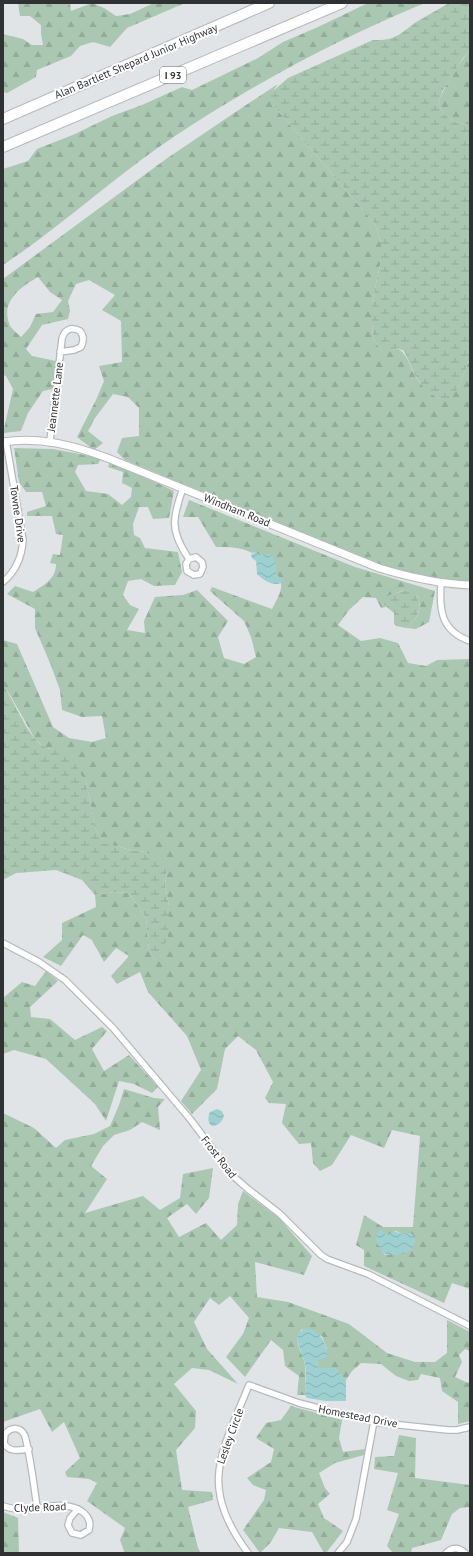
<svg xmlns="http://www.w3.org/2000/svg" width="473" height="1556" viewBox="0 0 473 1556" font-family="'PT Sans',sans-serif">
  <defs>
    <pattern id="forest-firs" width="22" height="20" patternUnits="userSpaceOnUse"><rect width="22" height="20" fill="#aac7b1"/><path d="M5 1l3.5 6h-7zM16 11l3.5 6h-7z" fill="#93ab99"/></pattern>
    <pattern id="wetland-marsh" width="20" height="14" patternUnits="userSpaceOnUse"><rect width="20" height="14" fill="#aac7b1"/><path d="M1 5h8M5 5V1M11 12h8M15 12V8" fill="none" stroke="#93ab99"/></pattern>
    <pattern id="water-waves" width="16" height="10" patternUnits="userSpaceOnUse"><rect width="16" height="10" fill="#9dd0d1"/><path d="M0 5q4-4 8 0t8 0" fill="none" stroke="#88b3b4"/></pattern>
  </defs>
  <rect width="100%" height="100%" fill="#e1e4e7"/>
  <!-- forest -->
  <path fill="url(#forest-firs)" fill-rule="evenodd" d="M18,3h52l1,8 21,-8 12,5 12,8 14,-2 24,-11h31l-58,25 -17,19 -17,-5 -13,4 -9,10 -34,14 -1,7 -29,16 -4,-1v-58l20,5 9,6h11l-2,-11v-9l-11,-9h-10z
    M368,3h57c-88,36 -171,81 -250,133 -44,29 -84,64 -125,95 -15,12 -31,23 -47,34v-96l25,-8 9,-12 38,-15 37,-18 30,-11 40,-18 10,3 66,-32 25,-16 35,-15z
    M470,50v75c-15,-2 -26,-7 -32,-21 7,-20 19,-38 32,-54z
    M278,84l-5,7v14l102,119 6,18v18l-9,43v19l1,17 9,12h9l6,-3c11,6 12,18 19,29 6,9 13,15 23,22l19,-11 12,-30v224l-30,-2 -42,-9 -35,-12 -238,-99 -8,-8 5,-14 17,-2v-28l-11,-11 -15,-3 -18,24 -7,13 15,12 -9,7 -17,-13 19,-37 8,-19 -5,-15 23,-4 -1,-41 -19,-11 13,-15 -26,-15 -13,4 -8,17 2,10 -2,8 -26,6 -16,24 6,7 24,5 -3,28 -10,2 -15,22 -7,18 -18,2 10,-44 -7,-13 -3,-1v-96l163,-120 86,-58zM38,277l12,15 12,8 -9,12 -17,2 -6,13 -9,10c-3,-3 -8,-7 -11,-11 -10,-24 9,-38 28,-49z
    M14,448l39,1 48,9 -3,6 -20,1 -3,7 11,19 22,3 14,11 9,-8 1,-9 -10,-5 1,-11 -15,-5 2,-6 64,30 -5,27 -16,1 -5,-12h-9l-6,17 1,11 6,3 5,10 33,4 4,20 -7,13 -21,1 -13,-7 -13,2 -5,14 7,10 9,4 -12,21 18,3 -1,-12 11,-24 28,-2 14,-5 31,31 -10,16 6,21 20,6 12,-7 -5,-20 -7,-16 -34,-30 2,-4 60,22c6,-12 15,-24 4,-35v-7l-4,-10 -7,-2h-6l-4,-3 -3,1c-11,-6 -23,-6 -36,-6l-18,-30h-15l6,-17 166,67 80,24 -6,31 -13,7 -10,-1c12,-10 17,-18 11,-33l-10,-6 -19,7 -5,8 3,3 -5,1 -5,-10 -13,-1 -14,13 -11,15 23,16 19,-3 18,5 10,20 18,3 11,-6 33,-1v630l-18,-6 -8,20 -80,-37v-16l-8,-5 8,-30 19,12h30l7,-91 -28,-6 -8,18 -33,-13 -19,30 -12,6 -7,-8 -2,-20 -12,1 -17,-21 4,-19 -17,-1 -4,-5 8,-16 -17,-32 -18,-14 -13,13 -8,40 -25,25 -11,-13 20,-31 -14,-34 -39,-44 -8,-20 -23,12 -6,-8 18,-20 -13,-8 -12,14 -12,-22 -9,-5 -22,31 -18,-9 19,-17v-17l34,-16 -1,-12 19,-3 15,1 17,25 3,33 7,10 13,-55 -4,-22 2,-14 -21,-18 -15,-2 -15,-4 -11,-1 -9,-15 -10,-48 -23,-32h-9l-10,-3 -9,-8 -25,-44 -7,-10v-45l14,4 36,83 16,11 23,4 14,-4 -4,-22 -20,1 -20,-7 -2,-20 -10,-27 -15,-35v-19l-28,-15 8,-8 18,6c11,-7 23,-13 23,-28l-6,-1 3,-9 7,1 3,-20 -7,-1 -4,-18h-25v-4l19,-6 -4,-14h-16l-7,-10zM396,1231l6,3 11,1 2,6 -5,9 -25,5 -5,-8 5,-14 2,3z
    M46,971l12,10 -28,26 1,10 19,2 25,21 27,-13 5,4 -15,18 12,22 25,-16 29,32 -6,6 -18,-9 -15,-3 -13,40 -11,-17 -49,-45 -32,-9 -11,4v-56l19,-16 13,4z
    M124,1089l30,9 11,1 -7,8 2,23 -18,-8 -12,8 -16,5 -11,11 -12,20 16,13 -22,34 58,-17 17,14 20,-12 3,-24 30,-6 -4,30 -13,16 -9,-10 -20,14 12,19 27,-14 15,17 16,-15 1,-21 5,-13 36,27 33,38 -8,19 -49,-13 2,35 31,5 61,22 38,29 28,9h20l12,-9v-33l23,12v19l-5,-2 -6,6 3,7 -7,15 13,6 2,-3v41l-12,3v-22l-16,-11 -2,-13 -19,-4 -3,6 -9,1 -13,-5 -15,-12 -20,-1 -9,8 -6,9 -11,-12h-17l-1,-8 10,-11 -5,-13 -20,-7c-11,14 2,23 3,37 1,9 0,20 0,29h-8l2,-19 -14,-10 -2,-16 -12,-10 -26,37 -19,-20 17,-23 6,-16 -19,-22 -11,9 -9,-7 -16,24 13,27 31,35 -29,-14 -17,-2 -18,16 22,27 -1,17 -19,22 6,40 30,2 1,8 -25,7 10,41 3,5h-78l1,-2 -4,-11 5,-12 -38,-27 10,-18 -8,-4 -22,-2 -2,-5 15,-14 -16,-36 -12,10 -12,-23 -37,13v-309l31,15 22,20 9,-8 29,-6 16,-8 9,-21z
    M291,1406l51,14 -3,18 4,14 22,-3 -1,6 -29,8 -16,10 6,15 5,6 -12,10 6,14 19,13 -17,22h-2l-12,-21 -33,-4 -8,14 -11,11 -17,-23 21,-30 2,-10 -13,-5 -6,-7 24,-16 3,-13 -18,-11 10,-15 15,-3z
    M399,1435l17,3 -1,40 55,7v22l-10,1 -8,6 -11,26 -29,8 -1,5h-18l-6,-7 12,-32 -12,-4 11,-37 -24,-4 1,-12 19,-1z
    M3,1512l15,6 1,35h-16z"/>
  <!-- wetland -->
  <path fill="url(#wetland-marsh)" d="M449,3h21v47l-7,8 -20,32 -5,14c6,14 17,19 32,21v233l-12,30 -7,10 -12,1 -14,-10 -10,-14 -11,-24 -7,-3 -6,3h-9l-9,-12 -1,-17v-19l9,-43v-18l-6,-18 -102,-119 -3,-7 3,-7 15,-13 85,-38c24,1 27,-7 45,-19 10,-6 21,-12 31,-18z
    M407,589h7c9,17 7,26 -8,39l-10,-2 -2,-3v-10l-11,-9c2,-11 15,-10 24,-15z
    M3,685c11,15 26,55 42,62 6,3 12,3 18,3l9,9 14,23 10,48 9,14 11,2 15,4 15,2 16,8 5,10 -2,14 4,22 -1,31 -12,24 -7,-10 -3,-33 -17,-25 -15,-1 -19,3 -13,-15 -26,-10 -40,3 -13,7z"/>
  <!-- water -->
  <path fill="url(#water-waves)" d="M255,552c5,4 7,3 13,2 7,3 9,13 8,20l5,5v4c-8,3 -17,-2 -24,-9l-1,-13 -4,-3 -1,-3z
    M217,1109l5,2 2,5c-2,6 -6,10 -12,10 -5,-3 -4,-9 -2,-14z
    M380,1230l3,1 4,5 6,-5 9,3 9,-1 4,5c0,16 -18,19 -30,16 -6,-7 -13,-15 -5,-24z
    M306,1328c15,3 20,14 22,29l-11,3 1,8h17l11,12v21h-20l-19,-3 -2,-3c0,-10 2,-22 0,-31 -2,-12 -16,-29 1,-36z"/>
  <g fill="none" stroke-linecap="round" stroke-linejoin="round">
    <defs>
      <path id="street" d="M50,441l12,-102c2,-9 9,-13 18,-8 4,5 4,10 1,16l-7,3 -14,2
        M183,488c-11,31 -13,43 6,71l7,-2 6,5 1,5 -3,7 -6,1 -7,-4 -1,-7 3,-5
        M3,582c13,-11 19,-26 20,-42l-17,-99
        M441,583c-2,27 0,48 29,58
        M3,943l36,19 26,18 48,48 77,91 43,57 15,13 32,25 41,41 6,4 41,15 102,52
        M29,1449c-10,1 -20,4 -25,-6l1,-9c7,-8 16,-7 20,2 6,24 9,48 12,72
        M3,1506c7,2 14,4 21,4 20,-1 43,-11 60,3 5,5 7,9 5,17l-8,5 -9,-2 -4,-8 2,-7 8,-9
        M248,1553c-50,-68 -27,-99 1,-168l50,18 51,13 31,7 67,7h9l13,-3
        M338,1553l9,-11 9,-23 18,-98
        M446,1553c6,-6 13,-6 19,0"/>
      <path id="secondary" d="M3,442c37,-6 73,4 107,17l269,109c30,9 60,16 91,17"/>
      <path id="highway" d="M3,119l266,-116
        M3,147l339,-144"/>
    </defs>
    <!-- street casing -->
    <use href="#street" stroke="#b6b9bc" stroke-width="8"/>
    <!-- secondary casing -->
    <use href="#secondary" stroke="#b6b9bc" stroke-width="9"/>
    <!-- highway casing -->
    <use href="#highway" stroke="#b6b9bc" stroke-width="12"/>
    <!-- street -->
    <use href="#street" stroke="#fff" stroke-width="5.5"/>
    <!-- secondary -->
    <use href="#secondary" stroke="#fff" stroke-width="7"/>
    <!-- highway -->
    <use href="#highway" stroke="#fff" stroke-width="10"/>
  </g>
  <g text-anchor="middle" stroke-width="4" stroke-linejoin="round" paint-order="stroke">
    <!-- shield labels -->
    <rect fill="#fff" stroke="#6e6f70" stroke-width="1" x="160" y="67" width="26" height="16" rx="3"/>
    <g font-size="10" font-weight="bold" fill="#303133">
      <text x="173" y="79">I 93</text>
    </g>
    <!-- street labels -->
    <g font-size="11" fill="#303133" stroke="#fff">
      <text transform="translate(136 61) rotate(-23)" y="4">Alan Bartlett Shepard Junior Highway</text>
      <text transform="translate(55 397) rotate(-83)" y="4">Jeannette Lane</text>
      <text transform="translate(237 510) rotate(22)" y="4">Windham Road</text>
      <text transform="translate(18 514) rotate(82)" y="4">Towne Drive</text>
      <text transform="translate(219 1157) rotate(52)" y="4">Frost Road</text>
      <text transform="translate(358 1416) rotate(11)" y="4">Homestead Drive</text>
      <text transform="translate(230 1436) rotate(-70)" y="4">Lesley Circle</text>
      <text transform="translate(40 1507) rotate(-2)" y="4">Clyde Road</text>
    </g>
  </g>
  <!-- border -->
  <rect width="473" height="1556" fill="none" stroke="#303133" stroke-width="8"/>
</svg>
